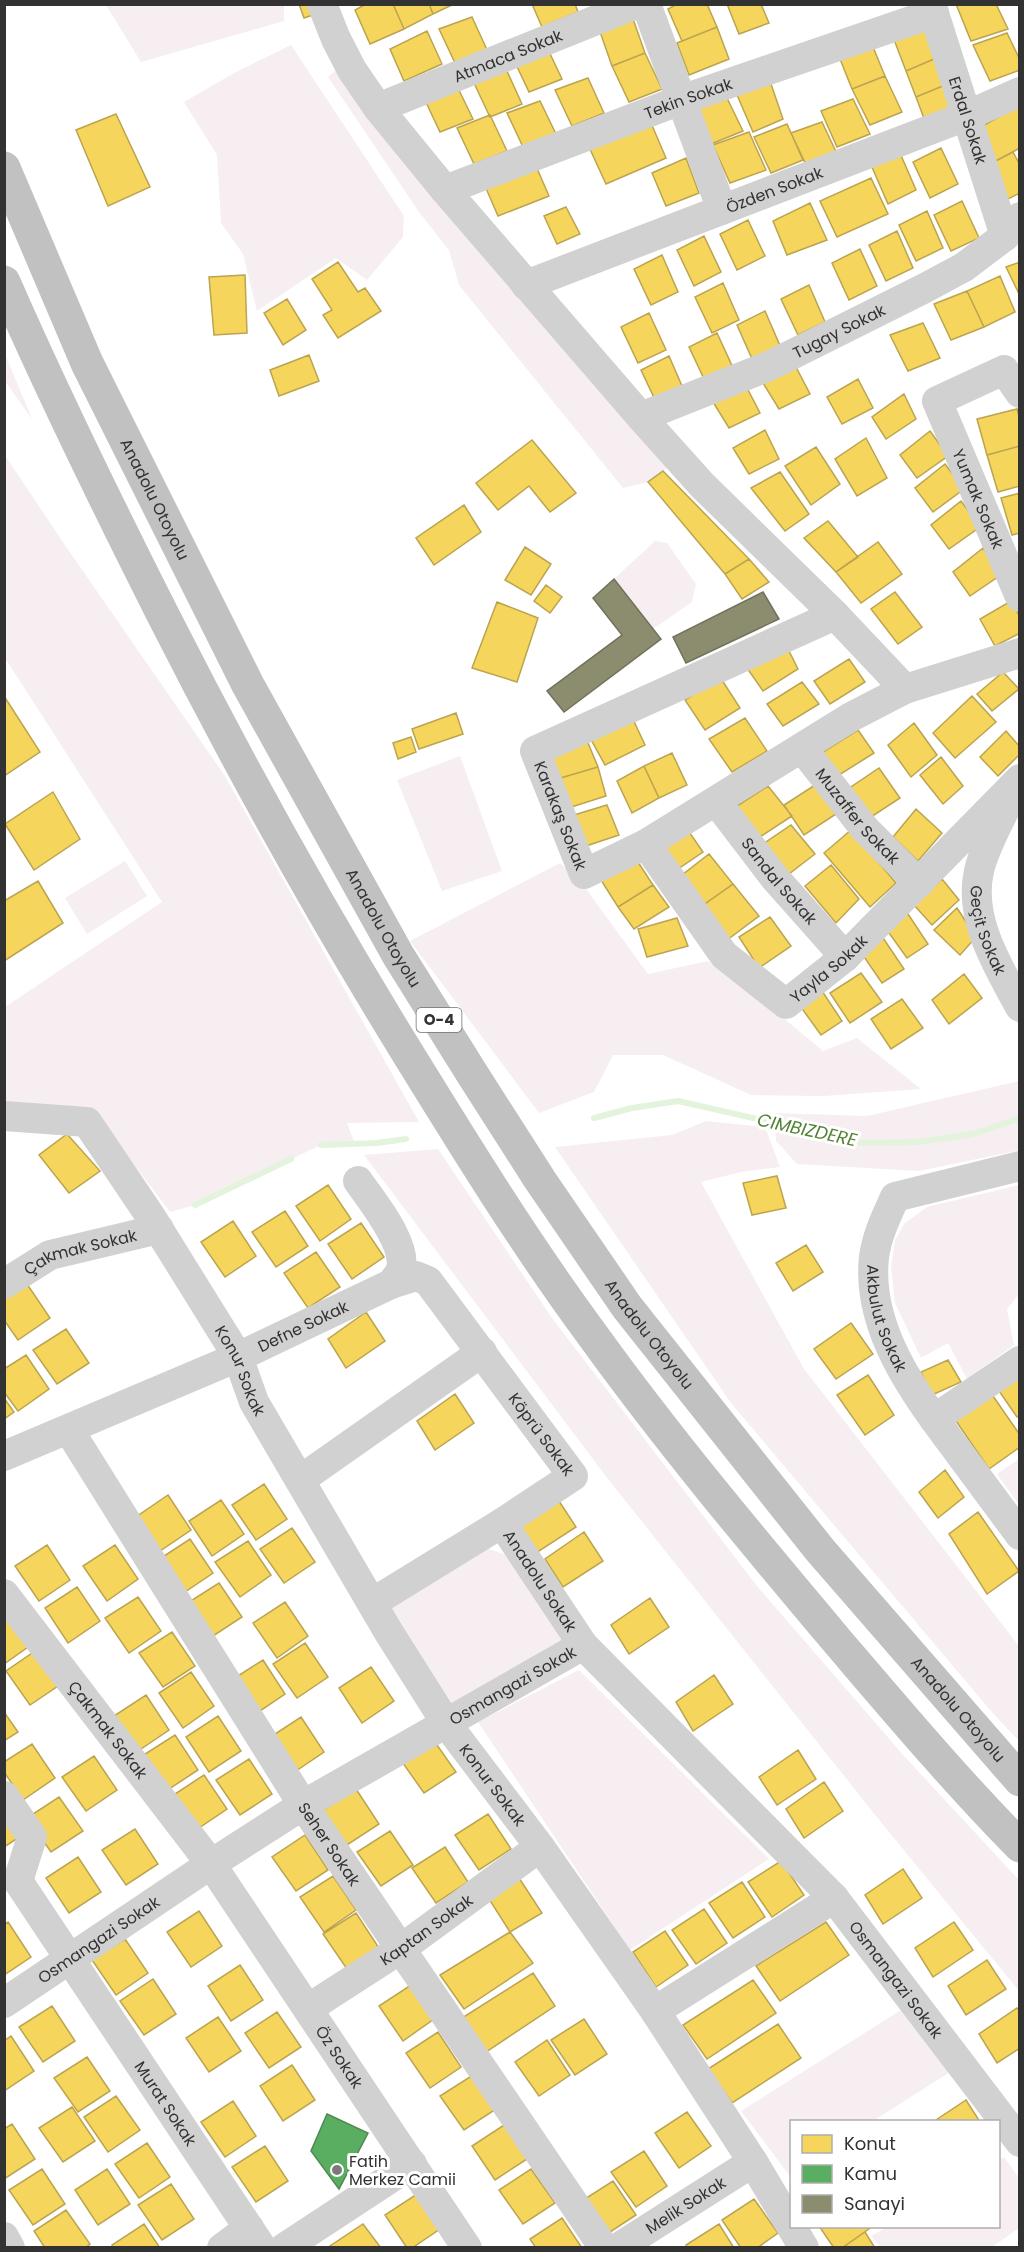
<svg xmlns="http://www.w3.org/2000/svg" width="1024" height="2252" viewBox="0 0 1024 2252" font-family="Poppins,sans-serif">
  <rect width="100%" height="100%" fill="#fff"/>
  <!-- green -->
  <path fill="#f6eef0" d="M106,5h180h-2v16l-143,41z
    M291,45l113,171 -1,21 -36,43 -31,-22 -79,53 -14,-57 -22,-31 -4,-68 -33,-53 50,-29z
    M337,69l334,396 -23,17 -25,6 -164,-203 -10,-35 -30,-38 -91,-135z
    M4,354h1l27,65 -27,-38z
    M4,454l63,94 158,228 194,346 -72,1 8,21h-32l-128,61 -25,7 -80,-105 -85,-2v-98l157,-105 -157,-244z
    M655,541l12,2 29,41 -4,18 -39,27 -39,-50z
    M460,756l42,115 -60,20 -45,-111z
    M125,861l22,35 -60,38 -22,-36z
    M560,863l21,19 67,92 60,-13 67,50 48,40 34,-13 64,51 -97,7 -73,-1 -88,-40h-50l-19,37 -55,21 -129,-172z
    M1019,1081v69l-3,1 -97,20 -122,-7 -21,-23 -2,-28 93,3z
    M706,1121l59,6 15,40 -39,5 -40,10 103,187 215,277v95l-29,-31 -259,-307 -176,-256 117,-12z
    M438,1149l114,169 205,268 147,170 115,124v111l-139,-170 -272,-342 -244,-324z
    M1019,1185v109l-12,15 7,36 -47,34 -19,-36 -27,15 -26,-55 -4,-36 4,-27 10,-17 22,-16z
    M1019,1459v46l-22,-31z
    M481,1546l28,10 53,84 -112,66 -68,-99z
    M579,1670l190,189 -139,91 -152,-228z
    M901,2010l49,62 -77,49 -81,1v52l-3,1 -48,-64z
    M1004,2157l15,21v50l-27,19h-112l-9,-11 16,-9 111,-1 1,-65z"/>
  <!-- homes -->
  <path fill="#f6d55c" stroke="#bba44f" stroke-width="1.5" d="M299,4h10l4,11 -9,3z
    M366,4h27l11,25 -34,15 -15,-34z
    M393,4h36l4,10 -29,15z
    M429,4h25l-21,10z
    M532,4h43l3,8 -36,15z
    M677,4h30l10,23 -35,14 -14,-32z
    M727,4h34l8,19 -30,11z
    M956,4h40l12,25 -37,12z
    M632,16l13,37 -33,13 -13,-37z
    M472,17l16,35 -32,13 -17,-36z
    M930,23l11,33 -35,15 -13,-34z
    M717,27l12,32 -40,16 -12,-32z
    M427,31l15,33 -38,17 -14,-32z
    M1007,33l13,27v10l-30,11 -17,-36z
    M545,43l17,36 -33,13 -17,-36z
    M873,47l12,29 -33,13 -12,-30z
    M645,53l17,36 -33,13 -17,-36z
    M941,56l9,27 -34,14 -10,-26z
    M506,69l16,35 -32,13 -17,-36z
    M885,76l17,36 -32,13 -18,-36z
    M588,78l16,35 -32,13 -17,-36z
    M770,81l13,38 -30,13 -16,-37z
    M950,83l8,27 -32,14 -10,-27z
    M456,84l17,35 -33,13 -17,-36z
    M726,96l17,35 -32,13 -18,-36z
    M853,99l17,35 -33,13 -16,-36z
    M540,101l17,35 -33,13 -17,-36z
    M1020,105v43l-34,18 -7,-38z
    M116,114l34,73 -42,19 -32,-76z
    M490,115l17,36 -33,13 -17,-36z
    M822,122l17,36 -31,11 -17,-36z
    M651,123l15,35 -60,26 -17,-37z
    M787,124l16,36 -32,13 -17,-36z
    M749,132l17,38 -36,13 -17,-38z
    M941,148l17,36 -28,14 -17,-36z
    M1013,152l7,13v28l-18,9 -16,-36z
    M900,153l16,37 -28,14 -16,-37z
    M686,158l13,35 -33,13 -14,-33z
    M536,166l13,30 -51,20 -13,-30z
    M871,178l17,36 -51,23 -17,-36z
    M962,201l17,37 -28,13 -17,-36z
    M810,203l17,37 -40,15 -14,-34z
    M566,207l14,27 -23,10 -13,-28z
    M927,211l16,37 -27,13 -17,-36z
    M748,220l17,36 -28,14 -17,-36z
    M897,231l16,37 -27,13 -17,-36z
    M704,236l17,36 -27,14 -17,-36z
    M860,249l17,37 -28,14 -17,-37z
    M662,255l16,37 -27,13 -17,-36z
    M338,262l20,30 7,-4 16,23 -43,27 -15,-23 9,-5 -20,-31z
    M1020,262v34l-14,-29z
    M245,275l2,58 -33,2 -5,-58z
    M1000,276l15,36 -31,15 -17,-36z
    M723,283l16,37 -27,13 -17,-36z
    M809,285l16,37 -27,13 -17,-36z
    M967,291l17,36 -33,13 -17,-36z
    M287,299l19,31 -23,15 -19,-32z
    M765,311l16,37 -28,13 -16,-36z
    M649,313l17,37 -28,13 -17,-36z
    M923,323l17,35 -32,13 -18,-36z
    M717,333l17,37 -28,13 -17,-36z
    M309,355l10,26 -40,15 -9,-26z
    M669,356l16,37 -27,13 -17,-36z
    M795,365l15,29 -31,15 -16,-26z
    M858,379l15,29 -31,16 -15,-27z
    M745,384l15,29 -31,15 -16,-26z
    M904,394l12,25 -30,20 -14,-22z
    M1017,409l3,11v26l-33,9 -10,-36z
    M765,430l14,29 -30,15 -16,-26z
    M930,431l18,25 -31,22 -17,-23z
    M866,438l21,40 -30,18 -22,-37z
    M532,440l44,53 -26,19 -21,-26 -31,24 -22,-27z
    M1020,446v40l-22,6 -11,-37z
    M816,447l24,37 -29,21 -26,-39z
    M945,464l19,25 -31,23 -18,-24z
    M663,471l86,88 -24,15 -77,-92z
    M780,472l29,42 -24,17 -34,-43z
    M1020,493v40l-8,2 -11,-37z
    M961,501l19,26 -31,22 -18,-24z
    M464,505l17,27 -47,33 -18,-27z
    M828,521l30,36 -22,15 -32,-34z
    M878,542l24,32 -41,29 -25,-31z
    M525,547l26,17 -20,31 -26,-15z
    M983,548l19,26 -32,22 -17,-24z
    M749,559l20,23 -27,17 -17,-25z
    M546,585l16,12 -12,16 -16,-12z
    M895,592l27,35 -24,17 -27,-35z
    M1011,601l9,16v16l-25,13 -15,-27z
    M497,602l41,16 -21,64 -45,-14z
    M787,647l11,22 -35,22 -16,-23z
    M849,659l16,23 -35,22 -16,-23z
    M1003,672l16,17 -27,22 -15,-17z
    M720,677l20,31 -35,22 -20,-30z
    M802,682l17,22 -36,22 -16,-22z
    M4,696l36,56 -36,24z
    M972,696l24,26 -41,36 -22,-25z
    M456,713l7,21 -44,15 -7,-20z
    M631,715l14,30 -40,20 -17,-31z
    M745,718l22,33 -35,21 -23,-33z
    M914,723l23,32 -26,22 -23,-32z
    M858,730l16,23 -35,22 -16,-23z
    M1006,731l14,16v7l-22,22 -18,-19z
    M411,737l5,15 -18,7 -5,-16z
    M586,738l12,29 -41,12 -7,-27z
    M672,753l15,32 -28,13 -15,-32z
    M941,757l22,29 -20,18 -23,-29z
    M644,766l15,32 -27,15 -15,-32z
    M598,767l8,29 -41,13 -8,-30z
    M879,768l21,30 -32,21 -20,-30z
    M815,785l21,29 -32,21 -20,-30z
    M768,786l24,30 -32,21 -23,-31z
    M53,792l27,47 -46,31 -29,-46z
    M607,805l12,30 -33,11 -12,-31z
    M916,809l26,24 -24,28 -25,-24z
    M791,825l24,29 -26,20 -26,-30z
    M685,826l18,26 -28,19 -18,-26z
    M851,830l45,53 -26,24 -46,-54z
    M709,854l24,30 -31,22 -20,-31z
    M638,862l15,23 -35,22 -17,-27z
    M831,865l28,34 -23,24 -31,-37z
    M942,879l17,21 -27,25 -18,-20z
    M38,881l25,42 -59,38v-60z
    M733,884l26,32 -32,24 -25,-34z
    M653,885l16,22 -35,22 -16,-22z
    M957,908l19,29 -16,18 -26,-25z
    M906,911l22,33 -21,14 -23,-32z
    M770,917l21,29 -32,22 -20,-31z
    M677,918l11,28 -41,11 -9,-28z
    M881,935l23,34 -22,14 -22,-32z
    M861,973l21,29 -32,21 -20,-30z
    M964,974l18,24 -33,26 -17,-24z
    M820,988l22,33 -21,14 -23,-32z
    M902,999l21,29 -32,21 -20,-30z
    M67,1134l33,37 -31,22 -30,-38z
    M777,1176l9,32 -34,7 -9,-32z
    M328,1185l23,34 -31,22 -24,-35z
    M285,1211l23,35 -32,21 -24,-35z
    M233,1221l23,35 -31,21 -24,-35z
    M361,1223l23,34 -32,22 -24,-35z
    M806,1245l17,27 -30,19 -17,-28z
    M316,1252l24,35 -32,21 -24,-35z
    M27,1284l23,34 -32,22 -14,-20v-22z
    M366,1312l19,29 -39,27 -18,-29z
    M851,1323l22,31 -37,25 -22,-30z
    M66,1329l23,34 -32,21 -24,-34z
    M26,1355l23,34 -31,22 -14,-19v-23z
    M948,1360l13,22 -29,13 -11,-23z
    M868,1375l26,40 -29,20 -28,-40z
    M1020,1378v37l-3,2 -18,-26z
    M455,1394l19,29 -39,27 -18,-29z
    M993,1396l27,39v12l-31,22 -33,-48z
    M4,1398l10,14 -10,7z
    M945,1470l19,27 -26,21 -19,-26z
    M264,1484l23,35 -31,21 -24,-35z
    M168,1495l23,35 -31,21 -24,-34z
    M557,1498l19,29 -40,26 -17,-29z
    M221,1500l23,34 -32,22 -23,-35z
    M978,1512l41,59 -32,23 -38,-60z
    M292,1528l23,34 -31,21 -24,-34z
    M584,1532l19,29 -40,26 -18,-28z
    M190,1539l23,34 -31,21 -24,-34z
    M248,1541l23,34 -31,22 -25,-35z
    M47,1545l23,35 -31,21 -24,-35z
    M115,1545l23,34 -31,22 -24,-35z
    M219,1583l23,34 -32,21 -24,-34z
    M77,1587l23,34 -32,22 -23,-35z
    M138,1597l23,34 -32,22 -24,-35z
    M650,1598l19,29 -40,27 -18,-29z
    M285,1602l23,34 -31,22 -24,-35z
    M4,1614l24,33 -24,17z
    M172,1632l23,34 -32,21 -24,-34z
    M305,1643l23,34 -31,21 -24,-34z
    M38,1649l23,35 -31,21 -24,-34z
    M263,1660l22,34 -31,21 -24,-34z
    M371,1667l23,34 -32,22 -23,-35z
    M191,1672l23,34 -31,22 -24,-35z
    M714,1675l19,29 -40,27 -17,-29z
    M146,1695l23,35 -31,21 -24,-35z
    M4,1712l14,20 -14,9z
    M218,1716l23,35 -32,21 -23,-35z
    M301,1717l23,35 -31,21 -24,-35z
    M175,1735l23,35 -32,21 -24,-35z
    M432,1738l24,34 -32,21 -24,-34z
    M32,1744l23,34 -32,22 -19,-28v-10z
    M798,1750l18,29 -39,26 -18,-28z
    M94,1756l23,34 -31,21 -24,-34z
    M249,1759l23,35 -32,21 -24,-35z
    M204,1775l23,34 -31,21 -24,-34z
    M824,1782l19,29 -39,27 -18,-29z
    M356,1789l23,35 -32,21 -24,-35z
    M59,1797l24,34 -32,21 -24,-34z
    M4,1804l20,30 -20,13z
    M488,1814l23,35 -32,21 -24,-35z
    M135,1829l23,35 -32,21 -24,-35z
    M390,1831l23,34 -32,21 -24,-34z
    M305,1835l23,35 -32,21 -24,-34z
    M445,1847l23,35 -32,21 -24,-35z
    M78,1857l23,35 -32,21 -23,-35z
    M781,1861l23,34 -32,22 -24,-35z
    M903,1869l19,29 -39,26 -18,-29z
    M333,1876l23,34 -32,22 -24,-35z
    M519,1878l23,35 -32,19 -21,-33z
    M742,1882l23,35 -32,21 -24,-35z
    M704,1909l23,34 -31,21 -24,-34z
    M199,1911l23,35 -31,21 -24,-35z
    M356,1913l23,35 -32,21 -24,-35z
    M8,1922l23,35 -27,18v-50z
    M826,1922l23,33 -69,46 -24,-35z
    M954,1922l19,28 -40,27 -18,-29z
    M665,1931l23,34 -32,22 -23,-35z
    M510,1932l23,31 -69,46 -24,-34z
    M125,1939l23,34 -32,22 -24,-35z
    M987,1960l19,29 -40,26 -18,-29z
    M240,1965l23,35 -32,21 -23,-35z
    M533,1973l22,33 -69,46 -24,-34z
    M153,1979l23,35 -32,21 -24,-34z
    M753,1980l23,33 -69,46 -24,-34z
    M411,1985l23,34 -31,22 -24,-35z
    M52,2006l23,35 -32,21 -24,-35z
    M1017,2008l3,3v37l-23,15 -18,-29z
    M277,2012l24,35 -32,21 -24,-35z
    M218,2017l23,34 -32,21 -23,-34z
    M584,2019l23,35 -32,21 -24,-35z
    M778,2024l23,34 -69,45 -24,-34z
    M438,2032l23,35 -31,21 -24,-35z
    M11,2036l23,35 -30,20v-50z
    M547,2040l23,35 -31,21 -24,-34z
    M87,2057l23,34 -32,21 -24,-34z
    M292,2065l23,35 -32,21 -23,-35z
    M473,2075l23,34 -32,21 -24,-34z
    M116,2096l24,34 -32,22 -24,-35z
    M966,2100l14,22h-47z
    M233,2101l23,35 -31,21 -24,-35z
    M72,2107l23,34 -32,21 -24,-34z
    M687,2112l24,34 -32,22 -24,-35z
    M12,2124l23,35 -31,20v-50z
    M504,2125l23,34 -32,21 -23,-34z
    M147,2143l23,34 -31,21 -24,-34z
    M265,2146l23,35 -32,21 -24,-35z
    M644,2151l23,35 -31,21 -25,-35z
    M42,2169l23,35 -32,21 -24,-35z
    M107,2169l23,35 -32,21 -23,-35z
    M531,2169l24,34 -32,21 -24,-34z
    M613,2181l23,34 -32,21 -24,-34z
    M171,2184l23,35 -32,21 -24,-35z
    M417,2194l23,35 -28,19h-5l-22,-33z
    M754,2199l24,34 -21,15h-16l-19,-28z
    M66,2210l24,34 -5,4h-40l-11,-17z
    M562,2218l20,30h-46l-6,-9z
    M144,2224l16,24h-47l-1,-3z
    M363,2224l18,24h-54z
    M719,2224l15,24h-46l-2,-3z
    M819,2226h54l-31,22h-8z
    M865,2232l10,16h-33z"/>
  <!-- public -->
  <path fill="#5aae61" stroke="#4e8953" stroke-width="1.5" d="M327,2114l41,19 -29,56 -28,-38z"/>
  <!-- industry -->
  <path fill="#8c8c6e" stroke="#71715c" stroke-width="1.5" d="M614,579l47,60 -97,73 -17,-21 75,-56 -29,-37z
    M763,592l16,27 -93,44 -13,-26z"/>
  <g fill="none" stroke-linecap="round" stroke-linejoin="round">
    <!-- stream -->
    <path stroke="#e4f3dc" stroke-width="6" d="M594,1118l38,-10 46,-7 185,42 55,-1 55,-8 47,-16
      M321,1145l56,-2 29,-4
      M195,1205l96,-46"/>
    <!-- minor -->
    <g stroke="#d1d1d1" stroke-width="30">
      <path d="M322,4l14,35 16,31 26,38 67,82 196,227 61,68 133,130 70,74"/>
      <path d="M646,4l76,206"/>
      <path id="s1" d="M931,4l74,232"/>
      <path id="s2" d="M378,108l258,-104"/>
      <path id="s3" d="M445,190l236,-90 253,-87"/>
      <path id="s4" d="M526,285l440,-169 54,-24"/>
      <path id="s5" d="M1020,393l-16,-23 -67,31 83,196"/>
      <path id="s6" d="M641,417l128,-51 156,-78 39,-21 41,-31 15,-19"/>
      <path id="s7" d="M835,615l-300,136 49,123 62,-30 205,-127 54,-28 115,-36"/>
      <path id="s8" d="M802,748l63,81 54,54"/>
      <path id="s9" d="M716,801l58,76 71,80"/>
      <path id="s10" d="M1008,803c-10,21 -24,45 -29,68 -11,48 19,95 41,136"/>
      <path id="s11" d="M646,844l78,111 62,49 59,-47 175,-178"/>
      <path id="s12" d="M4,1116l83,6 64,95 87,140 16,45 134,229 58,92 94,124 115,164 98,151 51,86"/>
      <path id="s13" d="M1020,1166l-125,31c-9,20 -18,38 -21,60 -8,73 42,138 83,193 21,28 42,57 63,85"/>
      <path id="s14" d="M4,1284l46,-29 109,-26"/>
      <path id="s15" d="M391,1284l25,-8 12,5 145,195 -71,47"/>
      <path d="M934,1419l86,-58"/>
      <path id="s16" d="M69,1430l234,375 301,443"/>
      <path id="s17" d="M4,1456l234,-99 153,-73c3,-4 7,-8 9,-12 10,-25 -28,-71 -42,-91"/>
      <path d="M300,1480l182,-128"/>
      <path id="s18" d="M4,1594l207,270 256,384"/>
      <path id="s19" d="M372,1603l130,-80 81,122"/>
      <path d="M4,1796l28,41 -14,44"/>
      <path id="s20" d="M18,1881l244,367"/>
      <path id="s21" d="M4,2003l207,-139 92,-59 280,-160 251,253 186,244"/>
      <path id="s22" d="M309,2008l93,-60 138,-101"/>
      <path d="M655,2011l179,-113"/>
      <path d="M4,2237l6,11"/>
      <path d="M222,2248l27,-20"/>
      <path d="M284,2248l128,-84"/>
      <path id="s23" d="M618,2248l135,-86"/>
    </g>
    <!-- highway -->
    <g stroke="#c1c1c1" stroke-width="33">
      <path id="s24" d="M4,168l83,195 161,322 150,270 73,117 69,108 87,127 193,243 200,230"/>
      <path d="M4,282c49,112 103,222 158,331 77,152 159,300 248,444 58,94 116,188 181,276 77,107 162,208 247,309 59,69 118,139 182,204"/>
    </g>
  </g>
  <!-- markers -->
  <circle fill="#7a7a7a" stroke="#fff" stroke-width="2" cx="337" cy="2170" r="6"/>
  <g text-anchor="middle" stroke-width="6" stroke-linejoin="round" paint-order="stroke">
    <!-- shield labels -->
    <rect fill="#fff" stroke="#707070" stroke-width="1.5" x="416.5" y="1008" width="45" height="24" rx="4.5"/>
    <g font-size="15" font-weight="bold" fill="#323232">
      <text x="439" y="1025">O-4</text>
    </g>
    <!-- street labels -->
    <g font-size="16" fill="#323232" stroke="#fff">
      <text dy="6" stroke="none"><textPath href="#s2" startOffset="140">Atmaca Sokak</textPath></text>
      <text dy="6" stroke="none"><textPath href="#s3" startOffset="260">Tekin Sokak</textPath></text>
      <text dy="6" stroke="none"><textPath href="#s1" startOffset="122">Erdal Sokak</textPath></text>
      <text dy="6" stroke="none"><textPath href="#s4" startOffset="266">Özden Sokak</textPath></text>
      <text dy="6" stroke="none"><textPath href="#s6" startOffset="216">Tugay Sokak</textPath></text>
      <text dy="6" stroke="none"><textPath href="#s24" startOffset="364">Anadolu Otoyolu</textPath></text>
      <text dy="6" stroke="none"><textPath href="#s5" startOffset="208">Yumak Sokak</textPath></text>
      <text dy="6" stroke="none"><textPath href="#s7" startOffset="399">Karakaş Sokak</textPath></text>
      <text dy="6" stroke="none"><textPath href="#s8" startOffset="88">Muzaffer Sokak</textPath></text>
      <text dy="6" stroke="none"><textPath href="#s9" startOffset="102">Sandal Sokak</textPath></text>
      <text dy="6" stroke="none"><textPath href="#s24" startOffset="850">Anadolu Otoyolu</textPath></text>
      <text dy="6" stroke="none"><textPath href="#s10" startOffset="135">Geçit Sokak</textPath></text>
      <text dy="6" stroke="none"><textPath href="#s11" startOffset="270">Yayla Sokak</textPath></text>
      <text dy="6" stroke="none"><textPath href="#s14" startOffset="84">Çakmak Sokak</textPath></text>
      <text dy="6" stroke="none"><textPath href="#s13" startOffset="256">Akbulut Sokak</textPath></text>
      <text dy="6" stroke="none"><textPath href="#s17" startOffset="326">Defne Sokak</textPath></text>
      <text dy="6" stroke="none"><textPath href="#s24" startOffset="1336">Anadolu Otoyolu</textPath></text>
      <text dy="6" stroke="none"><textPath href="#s12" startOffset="376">Konur Sokak</textPath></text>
      <text dy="6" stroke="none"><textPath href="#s15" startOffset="230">Köprü Sokak</textPath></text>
      <text dy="6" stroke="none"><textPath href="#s19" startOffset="222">Anadolu Sokak</textPath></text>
      <text dy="6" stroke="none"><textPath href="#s21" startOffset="600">Osmangazi Sokak</textPath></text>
      <text dy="6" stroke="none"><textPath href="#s24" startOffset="1822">Anadolu Otoyolu</textPath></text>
      <text dy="6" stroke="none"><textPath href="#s18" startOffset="171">Çakmak Sokak</textPath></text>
      <text dy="6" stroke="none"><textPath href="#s12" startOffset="862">Konur Sokak</textPath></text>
      <text dy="6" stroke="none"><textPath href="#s16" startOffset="489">Seher Sokak</textPath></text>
      <text dy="6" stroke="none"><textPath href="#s22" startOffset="141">Kaptan Sokak</textPath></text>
      <text dy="6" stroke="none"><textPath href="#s21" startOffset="114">Osmangazi Sokak</textPath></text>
      <text dy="6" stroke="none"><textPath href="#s21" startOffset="1140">Osmangazi Sokak</textPath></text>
      <text dy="6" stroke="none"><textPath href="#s18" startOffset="572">Öz Sokak</textPath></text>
      <text dy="6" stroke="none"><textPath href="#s20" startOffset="267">Murat Sokak</textPath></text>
      <text dy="6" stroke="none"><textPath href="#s23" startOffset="80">Melik Sokak</textPath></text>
    </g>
    <!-- poi labels -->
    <g font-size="16" fill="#323232" stroke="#fff" text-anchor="start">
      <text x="349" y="2167">Fatih<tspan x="349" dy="18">Merkez Camii</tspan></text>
    </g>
    <!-- water labels -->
    <g font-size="18" font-style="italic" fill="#538236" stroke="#fff">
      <text transform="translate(807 1130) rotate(12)" y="6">CIMBIZDERE</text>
    </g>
  </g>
  <!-- border -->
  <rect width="1024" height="2252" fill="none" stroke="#323232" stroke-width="12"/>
  <!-- legend -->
  <rect x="790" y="2120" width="210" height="108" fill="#ffffff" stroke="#adadad" stroke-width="1.5"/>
  <rect x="802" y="2135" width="30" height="18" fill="#f6d55c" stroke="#adadad" stroke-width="1.5"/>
  <text x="844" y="2150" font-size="18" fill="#323232">Konut</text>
  <rect x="802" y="2165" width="30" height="18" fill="#5aae61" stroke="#adadad" stroke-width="1.5"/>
  <text x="844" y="2180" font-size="18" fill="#323232">Kamu</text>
  <rect x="802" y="2195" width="30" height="18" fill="#8c8c6e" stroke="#adadad" stroke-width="1.5"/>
  <text x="844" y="2210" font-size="18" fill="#323232">Sanayi</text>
</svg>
